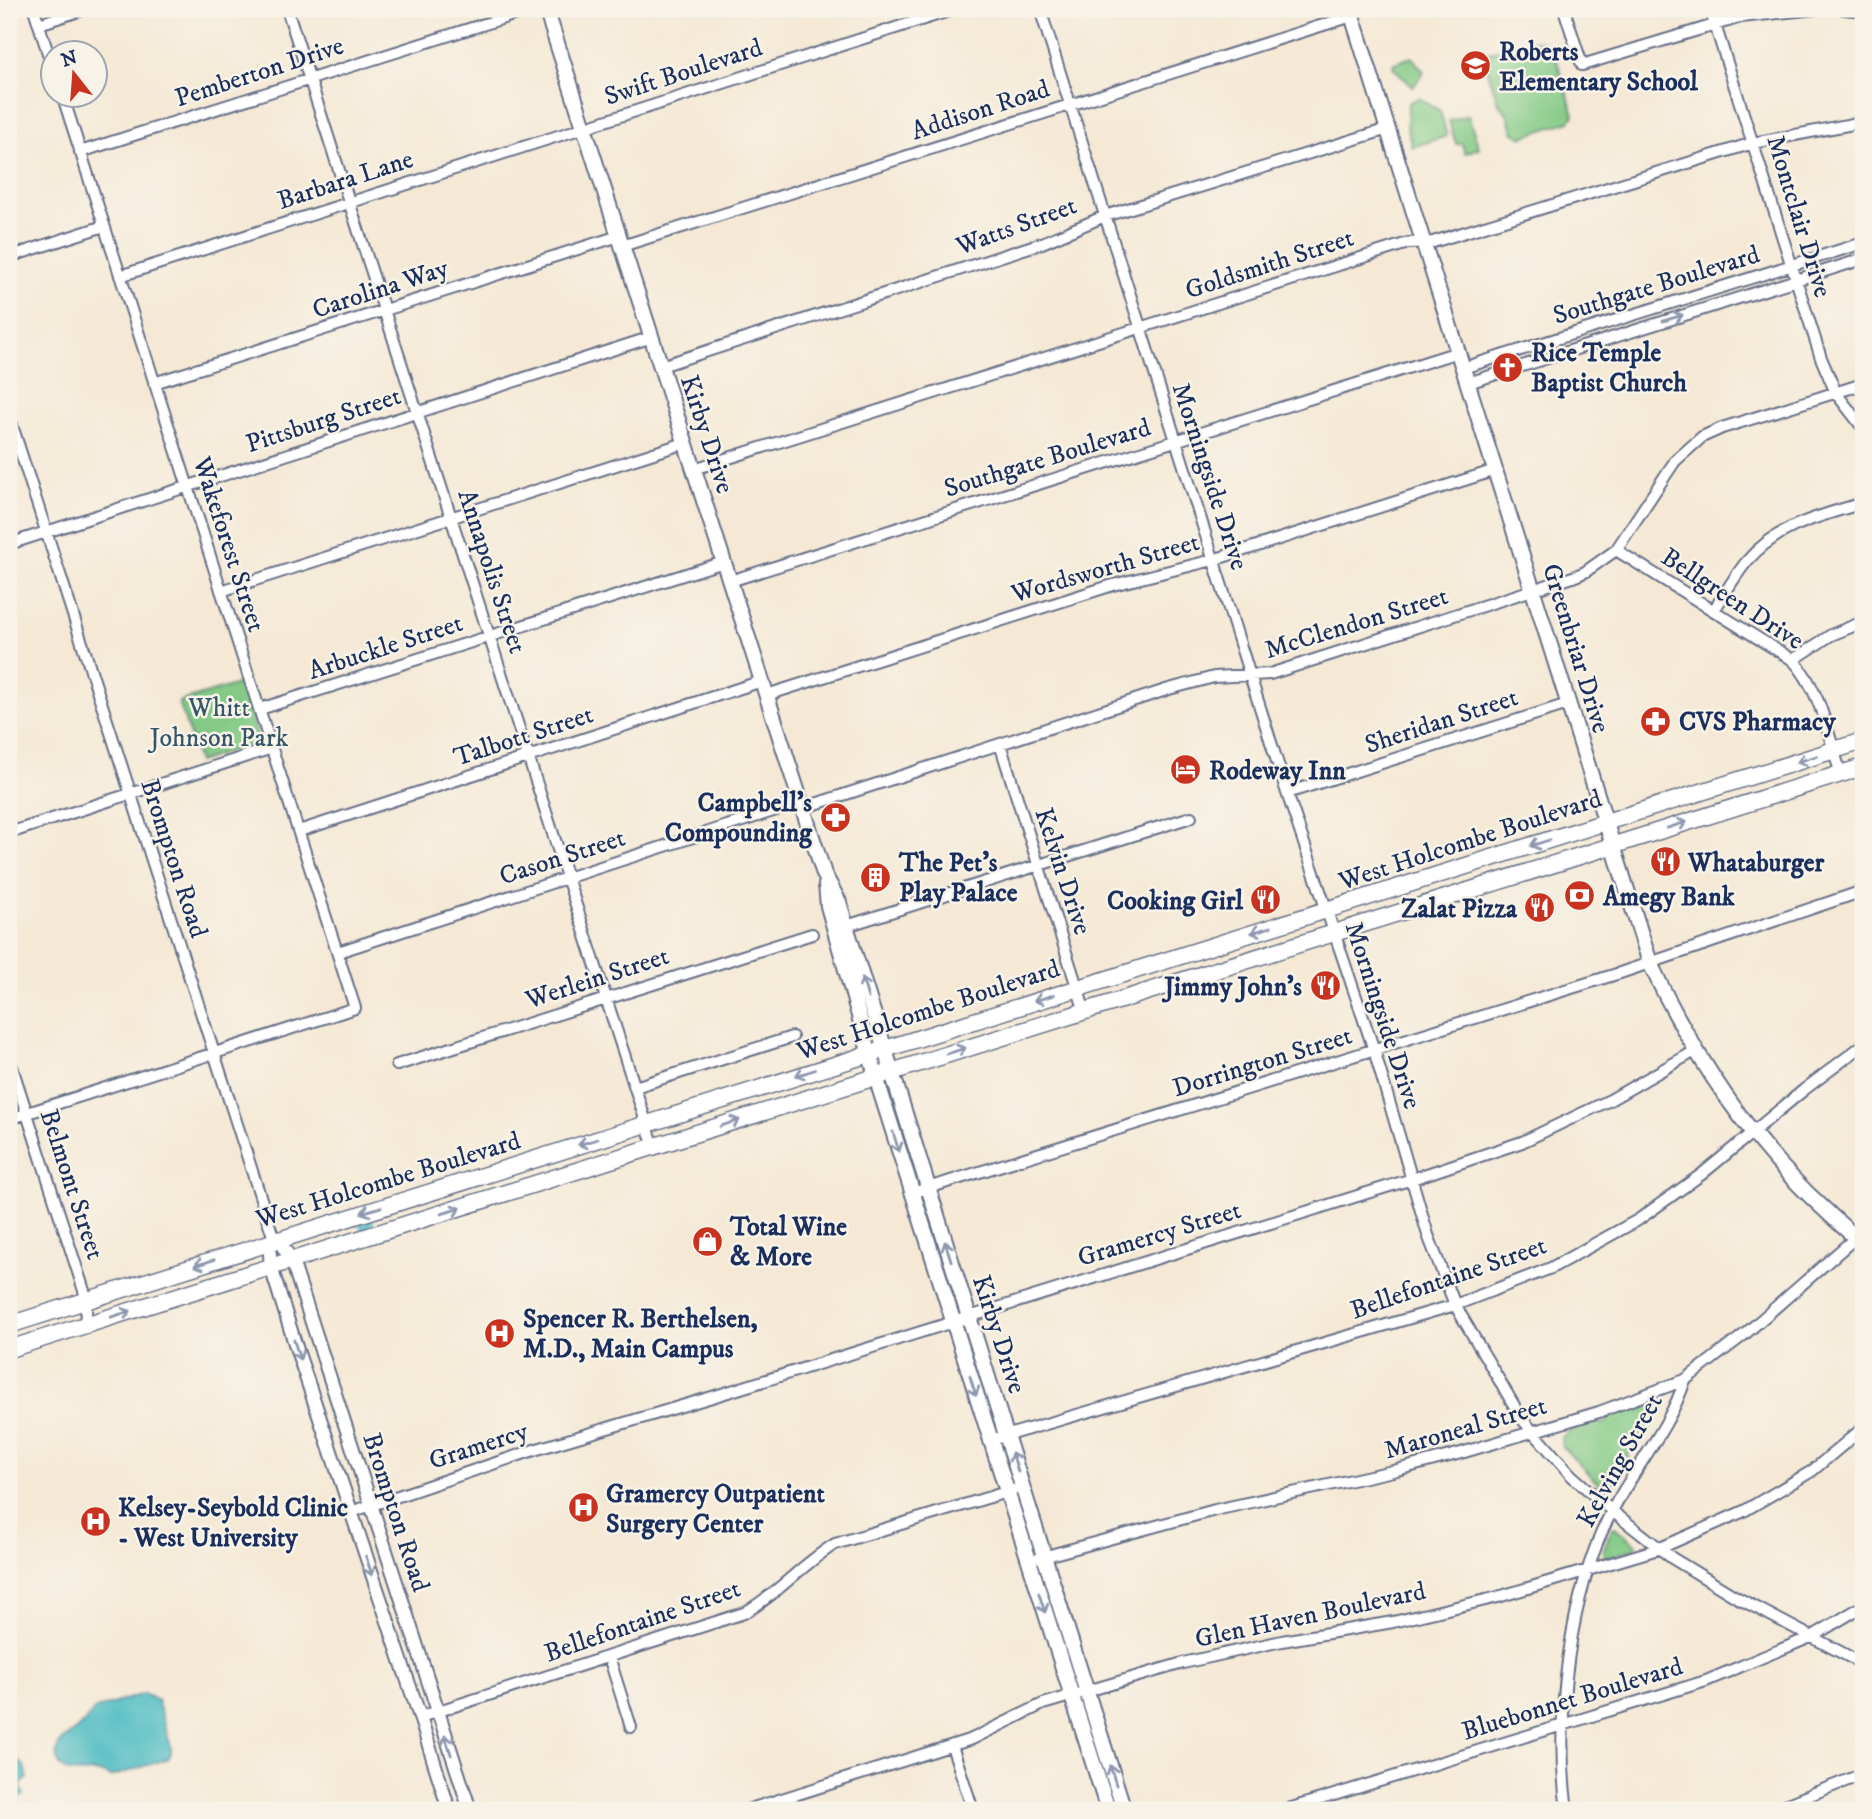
<svg xmlns="http://www.w3.org/2000/svg" width="1872" height="1819" viewBox="0 0 1872 1819" font-family="'IM FELL DW Pica',serif">
  <rect width="100%" height="100%" fill="#f7f3e8"/>
  <filter id="ink" filterUnits="userSpaceOnUse"><feTurbulence type="fractalNoise" baseFrequency=".0143" numOctaves="2"/><feDisplacementMap in="SourceGraphic" scale="14" xChannelSelector="R" yChannelSelector="G"/><feConvolveMatrix kernelMatrix="1 2 1 2 8 2 1 2 1" color-interpolation-filters="sRGB"/></filter>
  <filter id="wash" filterUnits="userSpaceOnUse"><feTurbulence type="fractalNoise" baseFrequency=".00686" numOctaves="4" result="noise"/><feDisplacementMap in="SourceGraphic" scale="28" xChannelSelector="R" yChannelSelector="G"/><feGaussianBlur stdDeviation="1.57" result="paint"/><feColorMatrix in="noise" values="0 0 0 0 0 0 0 0 0 0 0 0 0 0 0 0 0 1.4 0 .05"/><feComposite in="paint" operator="in"/></filter>
  <g filter="url(#wash)">
    <rect width="100%" height="100%" fill="#f5e9d5"/>
    <!-- green -->
    <path fill="#84ca86" stroke="#507c72" stroke-width="2" d="M1529,41h12l13,10 20,64 -4,6 -48,16 -8,-4 -7,-20 -9,-11 -14,-43 3,-6z
      M1412,57l12,15 -11,15 -20,-20 1,-4z
      M1419,98l21,13 7,25 -35,11 -5,-20 1,-24z
      M1468,115l11,33 -14,5 -3,-9h-6l-7,-23z
      M241,683l19,59 -62,20 -19,-60z
      M1657,1401l6,6 -27,40h-3l-6,8 2,4 -18,26 -11,1 -38,-40 -1,-8 9,-8 27,-9 3,3 7,-2 2,-5z
      M1615,1527l22,18 -1,3 -30,10 -3,-1v-6l9,-23z"/>
    <!-- water -->
    <path fill="#4dbcc2" stroke="#347690" stroke-width="2" d="M143,1694l14,6 14,47v6l-4,6 -56,18c-18,-12 -41,4 -51,-12 -16,-26 26,-33 33,-55z
      M9,1753l3,10 7,-2 5,5 4,12 -8,7 4,10 -12,4 -3,-2z"/>
    <g fill="none" stroke-linecap="round" stroke-linejoin="round">
      <!-- river -->
      <path stroke="#4dbcc2" stroke-width="16" d="M366,1223l1,3"/>
    </g>
  </g>
  <g filter="url(#ink)">
    <g fill="none" stroke-linecap="round" stroke-linejoin="round">
      <defs>
        <path id="minor" d="M34,9l18,57
          M287,9l367,1138
          M1040,9l247,784 87,257 54,185 27,70 67,114 49,56 41,36 60,47 64,39 127,67
          M1564,9l18,56 159,-48 75,-8
          M1710,9l111,349 15,35 27,35
          M1844,9l19,2
          M39,24l46,-15
          M80,152l452,-143
          M622,246l730,-230
          M9,257l95,-31
          M120,276l835,-267
          M661,366l381,-123 63,-27 283,-87
          M1463,368l400,-125
          M154,383l465,-147
          M1468,383l395,-124
          M9,416l263,817 6,6
          M694,469l714,-226 25,-1 320,-99 110,-21
          M9,544l643,-207
          M1616,550l177,110c28,30 35,76 48,114
          M730,581l728,-229
          M221,591l464,-148
          M1714,610c11,-16 21,-35 34,-50 30,-35 73,-44 115,-57
          M1793,660l38,-25 32,-13
          M767,695l346,-110 100,-25 283,-90
          M260,709l464,-147
          M1000,744l85,268
          M1287,793l281,-89
          M803,808l366,-119 45,-12 56,-3 303,-97 12,-5 31,-22 59,-89 27,-24 20,-9 141,-44
          M299,831l463,-150
          M9,833l263,-85
          M840,928l351,-111
          M338,952l463,-150
          M9,1058l78,242 -2,25
          M397,1065l415,-131
          M635,1087l157,-50
          M9,1119l346,-111 -293,-914
          M912,1193l708,-220 243,-82
          M991,1440l464,-135 96,-37 87,-48 64,-46 103,-85 58,-44
          M351,1512l183,-62 178,-53 700,-218 110,-37 88,-42 85,-49
          M1039,1558l176,-48 178,-39 68,-18 138,-41 86,-32 60,-46 118,-103
          M609,1657l22,70
          M420,1717l324,-104c34,-19 58,-49 91,-69l188,-57
          M952,1746l21,64
          M747,1810l225,-71 71,-35 140,-41 99,-22 111,-19 105,-25 160,-48 86,-38 68,-40 51,-43
          M1285,1810l421,-129 107,-45 50,-30
          M1567,1810c-13,-91 2,-219 46,-301 23,-43 57,-82 72,-129
          M1772,1810l91,-36"/>
        <path id="tertiary" d="M278,1239l14,22 178,549
          M269,1242l2,25 26,83 123,367 29,93"/>
        <path id="secondary" d="M546,9l278,865 15,28 7,24 278,884
          M1350,9l300,954c43,92 97,176 173,245 13,12 26,25 40,35
          M826,885l2,21 52,184 228,720"/>
        <path id="primary" d="M9,1325l1854,-584
          M9,1349l1854,-582"/>
      </defs>
      <!-- minor casing -->
      <use href="#minor" stroke="#677088" stroke-width="14"/>
      <!-- tertiary casing -->
      <use href="#tertiary" stroke="#677088" stroke-width="16"/>
      <!-- secondary casing -->
      <use href="#secondary" stroke="#677088" stroke-width="18"/>
      <!-- primary casing -->
      <use href="#primary" stroke="#677088" stroke-width="19"/>
      <!-- minor -->
      <use href="#minor" stroke="#fff" stroke-width="10"/>
      <!-- tertiary -->
      <use href="#tertiary" stroke="#fff" stroke-width="12"/>
      <!-- secondary -->
      <use href="#secondary" stroke="#fff" stroke-width="14"/>
      <!-- primary -->
      <use href="#primary" stroke="#fff" stroke-width="16"/>
    </g>
    <!-- one-way arrows -->
    <defs><path id="oneway-shaft" d="M-6 0H5M1.5-3L5.5 0L1.5 3" fill="none" stroke-width="1.6" stroke-linecap="round" stroke-linejoin="round" transform="scale(1.75)"/></defs>
    <g stroke="#8d97ae">
      <use href="#oneway-shaft" transform="translate(1673 318) rotate(-17)"/>
      <use href="#oneway-shaft" transform="translate(1807 759) rotate(162)"/>
      <use href="#oneway-shaft" transform="translate(1677 825) rotate(-17)"/>
      <use href="#oneway-shaft" transform="translate(1540 843) rotate(162)"/>
      <use href="#oneway-shaft" transform="translate(1261 930) rotate(163)"/>
      <use href="#oneway-shaft" transform="translate(865 988) rotate(-107)"/>
      <use href="#oneway-shaft" transform="translate(1044 998) rotate(163)"/>
      <use href="#oneway-shaft" transform="translate(956 1051) rotate(-18)"/>
      <use href="#oneway-shaft" transform="translate(805 1073) rotate(162)"/>
      <use href="#oneway-shaft" transform="translate(730 1123) rotate(-18)"/>
      <use href="#oneway-shaft" transform="translate(588 1142) rotate(163)"/>
      <use href="#oneway-shaft" transform="translate(896 1142) rotate(73)"/>
      <use href="#oneway-shaft" transform="translate(371 1210) rotate(163)"/>
      <use href="#oneway-shaft" transform="translate(451 1211) rotate(-17)"/>
      <use href="#oneway-shaft" transform="translate(948 1251) rotate(-108)"/>
      <use href="#oneway-shaft" transform="translate(204 1263) rotate(162)"/>
      <use href="#oneway-shaft" transform="translate(121 1314) rotate(-17)"/>
      <use href="#oneway-shaft" transform="translate(297 1350) rotate(72)"/>
      <use href="#oneway-shaft" transform="translate(973 1386) rotate(72)"/>
      <use href="#oneway-shaft" transform="translate(1015 1462) rotate(-107)"/>
      <use href="#oneway-shaft" transform="translate(369 1566) rotate(71)"/>
      <use href="#oneway-shaft" transform="translate(1042 1603) rotate(72)"/>
      <use href="#oneway-shaft" transform="translate(448 1745) rotate(-108)"/>
      <use href="#oneway-shaft" transform="translate(1113 1775) rotate(-107)"/>
    </g>
  </g>
  <!-- icons -->
  <defs>
    <symbol id="school-disc" viewBox="-11 -11 22 22"><circle r="9.5" fill="#c8321e" stroke="#f7f3e8"/><path d="M0-5L7-2L0 1L-7-2ZM-4 1L0 2.5L4 1V4Q0 6-4 4Z" fill="#fff"/></symbol>
    <symbol id="church-disc" viewBox="-11 -11 22 22"><circle r="9.5" fill="#c8321e" stroke="#f7f3e8"/><path d="M-1.2-6h2.4v3.5h3.3v2.4h-3.3V6h-2.4V-.1h-3.3v-2.4h3.3Z" fill="#fff"/></symbol>
    <symbol id="pharmacy-disc" viewBox="-11 -11 22 22"><circle r="9.5" fill="#c8321e" stroke="#f7f3e8"/><path d="M-2-6h4v4h4v4h-4v4h-4v-4h-4v-4h4Z" fill="#fff"/></symbol>
    <symbol id="hotel-disc" viewBox="-11 -11 22 22"><circle r="9.5" fill="#c8321e" stroke="#f7f3e8"/><path d="M-6-4.5h1.5V1H6V5H4.5V3h-9V5H-6ZM-4 0a1.8 1.8 0 1 1 3.6 0ZM.5 0V-2.5h3Q6-2.5 6 0Z" fill="#fff"/></symbol>
    <symbol id="restaurant-disc" viewBox="-11 -11 22 22"><circle r="9.5" fill="#c8321e" stroke="#f7f3e8"/><path d="M-5-6h1v4h1v-4h1v4h1v-4h1v5L-1.5 .5V6h-2V.5L-5-1ZM5-6V6H3V1.5H1.5Q1.5-4 5-6Z" fill="#fff"/></symbol>
    <symbol id="building-disc" viewBox="-11 -11 22 22"><circle r="9.5" fill="#c8321e" stroke="#f7f3e8"/><path d="M-4-6H4V6H1V3H-1V6H-4ZM-2.5-4.3h1.7v1.8h-1.7ZM.8-4.3h1.7v1.8H.8ZM-2.5-1h1.7V.8h-1.7ZM.8-1h1.7V.8H.8Z" fill="#fff"/></symbol>
    <symbol id="bank-disc" viewBox="-11 -11 22 22"><circle r="9.5" fill="#c8321e" stroke="#f7f3e8"/><path d="M-6-4H6V4H-6ZM0-2.3a2.3 2.3 0 1 0 0 4.6a2.3 2.3 0 1 0 0-4.6Z" fill="#fff"/></symbol>
    <symbol id="shop-disc" viewBox="-11 -11 22 22"><circle r="9.5" fill="#c8321e" stroke="#f7f3e8"/><path d="M-5-2.5h2.3a2.7 3.5 0 0 1 5.4 0H5L5.5 6h-11ZM-1.5-2.5h3a1.5 2.3 0 0 0-3 0Z" fill="#fff"/></symbol>
    <symbol id="hospital-disc" viewBox="-11 -11 22 22"><circle r="9.5" fill="#c8321e" stroke="#f7f3e8"/><path d="M-5-5h3v3.5h4V-5h3V5h-3V1.5h-4V5h-3Z" fill="#fff"/></symbol>
  </defs>
  <g fill-rule="evenodd">
    <use href="#school-disc" x="1458" y="48" width="35" height="35"/>
    <use href="#church-disc" x="1490" y="350" width="35" height="35"/>
    <use href="#pharmacy-disc" x="1638" y="704" width="35" height="35"/>
    <use href="#hotel-disc" x="1168" y="752" width="35" height="35"/>
    <use href="#pharmacy-disc" x="818" y="800" width="35" height="35"/>
    <use href="#restaurant-disc" x="1648" y="844" width="35" height="35"/>
    <use href="#building-disc" x="858" y="860" width="35" height="35"/>
    <use href="#bank-disc" x="1562" y="878" width="35" height="35"/>
    <use href="#restaurant-disc" x="1248" y="882" width="35" height="35"/>
    <use href="#restaurant-disc" x="1522" y="890" width="35" height="35"/>
    <use href="#restaurant-disc" x="1308" y="968" width="35" height="35"/>
    <use href="#shop-disc" x="690" y="1224" width="35" height="35"/>
    <use href="#hospital-disc" x="482" y="1316" width="35" height="35"/>
    <use href="#hospital-disc" x="566" y="1490" width="35" height="35"/>
    <use href="#hospital-disc" x="78" y="1504" width="35" height="35"/>
  </g>
  <g text-anchor="middle" stroke-width="5" stroke-linejoin="round" paint-order="stroke">
    <!-- poi labels -->
    <g font-size="26" font-weight="bold" fill="#1b2f5e" stroke="#f7f3e8" text-anchor="start">
      <text x="1499" y="60">Roberts<tspan x="1499" dy="30">Elementary School</tspan></text>
      <text x="1531" y="361">Rice Temple<tspan x="1531" dy="30">Baptist Church</tspan></text>
      <text x="1679" y="730">CVS Pharmacy</text>
      <text x="1209" y="779">Rodeway Inn</text>
      <text x="812" y="811" text-anchor="end">Campbell's<tspan x="812" dy="30">Compounding</tspan></text>
      <text x="899" y="871">The Pet's<tspan x="899" dy="30">Play Palace</tspan></text>
      <text x="1688" y="871">Whataburger</text>
      <text x="1603" y="905">Amegy Bank</text>
      <text x="1243" y="909" text-anchor="end">Cooking Girl</text>
      <text x="1517" y="917" text-anchor="end">Zalat Pizza</text>
      <text x="1302" y="995" text-anchor="end">Jimmy John's</text>
      <text x="730" y="1235">Total Wine<tspan x="730" dy="30">&amp; More</tspan></text>
      <text x="523" y="1327">Spencer R. Berthelsen,<tspan x="523" dy="30">M.D., Main Campus</tspan></text>
      <text x="606" y="1502">Gramercy Outpatient<tspan x="606" dy="30">Surgery Center</tspan></text>
      <text x="118" y="1516">Kelsey-Seybold Clinic<tspan x="118" dy="30">- West University</tspan></text>
    </g>
    <!-- street labels -->
    <g font-size="26" fill="#1b2f5e" stroke="#f7f3e8">
      <text transform="translate(259 71) rotate(-18)" y="9">Pemberton Drive</text>
      <text transform="translate(683 71) rotate(-18)" y="9">Swift Boulevard</text>
      <text transform="translate(980 109) rotate(-18)" y="9">Addison Road</text>
      <text transform="translate(345 179) rotate(-18)" y="9">Barbara Lane</text>
      <text transform="translate(1800 216) rotate(73)" y="9">Montclair Drive</text>
      <text transform="translate(1016 225) rotate(-20)" y="9">Watts Street</text>
      <text transform="translate(1269 263) rotate(-18)" y="9">Goldsmith Street</text>
      <text transform="translate(1656 284) rotate(-17)" y="9">Southgate Boulevard</text>
      <text transform="translate(380 288) rotate(-18)" y="9">Carolina Way</text>
      <text transform="translate(323 419) rotate(-18)" y="9">Pittsburg Street</text>
      <text transform="translate(708 434) rotate(72)" y="9">Kirby Drive</text>
      <text transform="translate(1047 457) rotate(-17)" y="9">Southgate Boulevard</text>
      <text transform="translate(1211 476) rotate(72)" y="9">Morningside Drive</text>
      <text transform="translate(230 544) rotate(72)" y="9">Wakeforest Street</text>
      <text transform="translate(1105 567) rotate(-16)" y="9">Wordsworth Street</text>
      <text transform="translate(493 571) rotate(72)" y="9">Annapolis Street</text>
      <text transform="translate(1733 598) rotate(33)" y="9">Bellgreen Drive</text>
      <text transform="translate(1356 622) rotate(-17)" y="9">McClendon Street</text>
      <text transform="translate(385 646) rotate(-18)" y="9">Arbuckle Street</text>
      <text transform="translate(1577 648) rotate(73)" y="9">Greenbriar Drive</text>
      <text transform="translate(1441 720) rotate(-18)" y="9">Sheridan Street</text>
      <text transform="translate(523 735) rotate(-18)" y="9">Talbott Street</text>
      <text transform="translate(1470 839) rotate(-18)" y="9">West Holcombe Boulevard</text>
      <text transform="translate(562 856) rotate(-18)" y="9">Cason Street</text>
      <text transform="translate(175 858) rotate(72)" y="9">Brompton Road</text>
      <text transform="translate(1064 871) rotate(72)" y="9">Kelvin Drive</text>
      <text transform="translate(597 977) rotate(-18)" y="9">Werlein Street</text>
      <text transform="translate(928 1009) rotate(-18)" y="9">West Holcombe Boulevard</text>
      <text transform="translate(1384 1015) rotate(72)" y="9">Morningside Drive</text>
      <text transform="translate(1262 1061) rotate(-17)" y="9">Dorrington Street</text>
      <text transform="translate(388 1179) rotate(-17)" y="9">West Holcombe Boulevard</text>
      <text transform="translate(73 1184) rotate(72)" y="9">Belmont Street</text>
      <text transform="translate(1159 1233) rotate(-17)" y="9">Gramercy Street</text>
      <text transform="translate(1448 1277) rotate(-19)" y="9">Bellefontaine Street</text>
      <text transform="translate(1000 1334) rotate(72)" y="9">Kirby Drive</text>
      <text transform="translate(1465 1427) rotate(-16)" y="9">Maroneal Street</text>
      <text transform="translate(478 1445) rotate(-18)" y="9">Gramercy</text>
      <text transform="translate(1619 1460) rotate(-61)" y="9">Kelving Street</text>
      <text transform="translate(397 1512) rotate(72)" y="9">Brompton Road</text>
      <text transform="translate(1310 1614) rotate(-12)" y="9">Glen Haven Boulevard</text>
      <text transform="translate(642 1620) rotate(-19)" y="9">Bellefontaine Street</text>
      <text transform="translate(1572 1698) rotate(-17)" y="9">Bluebonnet Boulevard</text>
    </g>
    <!-- park labels -->
    <g font-size="26" fill="#355668" stroke="#f7f3e8">
      <text x="219" y="716">Whitt<tspan x="219" dy="30">Johnson Park</tspan></text>
    </g>
  </g>
  <!-- margin -->
  <rect width="1872" height="1819" fill="none" stroke="#f7f3e8" stroke-width="35"/>
  <!-- north arrow -->
  <g transform="translate(74 74) rotate(343)"><circle r="33" fill="#f7f3e8" stroke="#9fa5b1" stroke-width="2"/>
  <path d="M0-5L12 26L0 18L-12 26Z" fill="#c8321e"/>
  <text y="-10" font-size="19" font-weight="bold" text-anchor="middle" fill="#1b2f5e">N</text>
  </g>
</svg>
